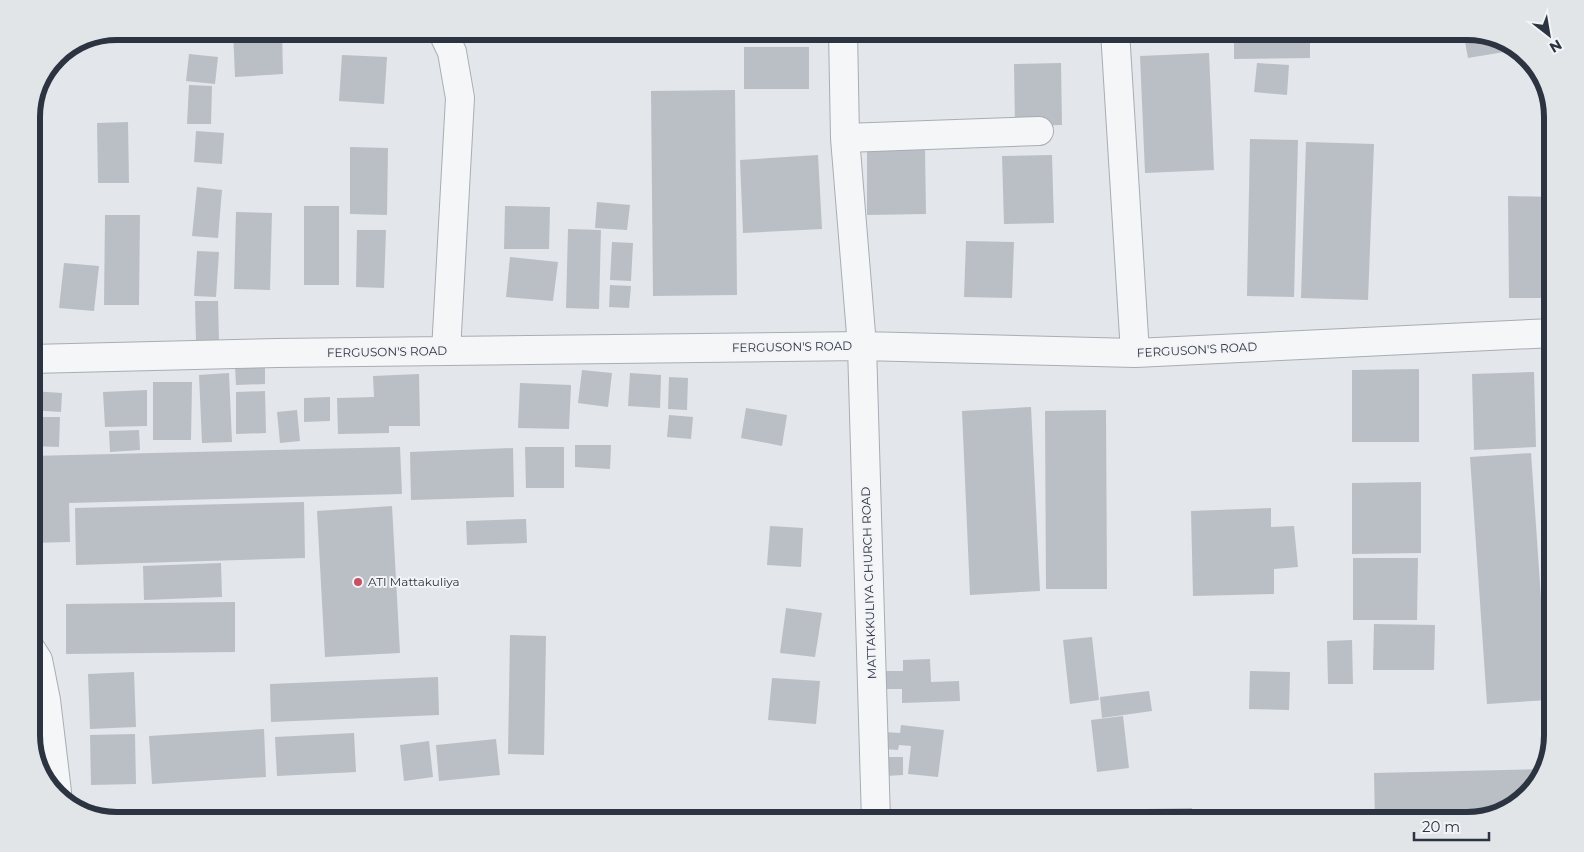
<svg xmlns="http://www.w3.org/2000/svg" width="1584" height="852" viewBox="0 0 1584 852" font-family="Montserrat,sans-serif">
  <rect width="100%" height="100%" fill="#e3e6ea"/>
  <!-- building -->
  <path fill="#babfc6" d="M166,31h17v3l-17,-1z
    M233,31h49l1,43 -48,3z
    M770,31h55l1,4 -55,1z
    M903,31h98l-1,7 -97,-5z
    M1234,31h76v27l-76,1z
    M1463,31l42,9 11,10 -48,8z
    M744,47h65v42h-65z
    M1209,53l5,117 -69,3 -5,-117z
    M189,54l29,3 -3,27 -29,-3z
    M342,55l45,2 -3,47 -45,-3z
    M1061,63l1,62 -47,1 -1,-62z
    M1257,63l32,2 -2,30 -33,-3z
    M189,85l23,1 -1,38h-24z
    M735,90l2,205 -84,1 -2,-205z
    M128,122l1,61h-31l-1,-60z
    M196,131l28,2 -2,31 -28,-2z
    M1250,139l48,1 -4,157 -47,-1z
    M1306,142l68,2 -6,156 -67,-2z
    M350,147l38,1 -1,67 -37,-1z
    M925,148l1,66 -59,1v-66z
    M818,155l4,74 -79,4 -3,-73z
    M1052,155l2,68 -50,1 -2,-68z
    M197,187l25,3 -4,48 -26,-2z
    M1508,196l45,1v101h-44z
    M597,202l33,3 -3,25 -32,-2z
    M304,206h35v79h-35z
    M505,206l45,1 -1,42h-45z
    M236,212l36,1 -2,77 -36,-1z
    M105,215h35l-1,90h-35z
    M568,229l33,1 -2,79 -33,-1z
    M357,230h29l-2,58 -28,-1z
    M966,241l48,1 -2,56 -48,-1z
    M612,242l21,1 -2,38 -21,-1z
    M197,251l22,1 -3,45 -22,-1z
    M510,257l48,5 -5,39 -47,-4z
    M64,263l35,3 -5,45 -35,-3z
    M610,285l21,1 -2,22 -20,-1z
    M195,301h23l1,40 -23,2z
    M235,366h30v18l-29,1z
    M1419,369v73h-67v-72z
    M582,370l30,3 -4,34 -30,-4z
    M1534,372l2,75 -62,3 -2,-76z
    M229,373l3,69 -30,1 -3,-68z
    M630,373l31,2 -1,33 -32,-2z
    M419,374l1,52h-31v7l-51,1 -1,-36 37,-1 -1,-21z
    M669,377l19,1 -1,32 -19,-1z
    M153,382h39l-1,58h-38z
    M520,383l51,2 -2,44 -51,-1z
    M147,390v36l-42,1 -2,-35z
    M31,391l31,2 -1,19 -30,-2z
    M265,391l1,42 -30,1v-42z
    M330,397v24l-26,1v-24z
    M1031,407l9,184 -70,4 -8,-184z
    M746,408l41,7 -5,31 -41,-8z
    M297,410l3,31 -20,2 -3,-31z
    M1106,410l1,179h-61l-1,-178z
    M669,415l24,2 -2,22 -24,-2z
    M31,417h29l-1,30 -28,-1z
    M139,430l1,20 -30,2 -1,-21z
    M575,445h36l-1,24 -35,-2z
    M400,447l2,47 -333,9 1,39 -39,1v-87z
    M525,447h39v41h-38z
    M513,448l1,49 -103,3 -1,-48z
    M1531,453l17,247 -61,4 -17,-247z
    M1421,482v71l-69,1v-71z
    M304,502l1,56 -229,7 -1,-57z
    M392,506l8,147 -75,4 -8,-146z
    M1271,508v19l23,-1 4,41 -24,2v25l-81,2 -2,-85z
    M526,519l1,24 -60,2 -1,-24z
    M770,526l33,2 -2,39 -34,-2z
    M1353,558h65l-1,62h-64z
    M221,563l1,34 -78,3 -1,-34z
    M235,602v50l-169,2v-50z
    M786,608l36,5 -7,44 -35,-4z
    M1374,624l61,1 -1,45h-61z
    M510,635l36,1 -2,119 -36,-1z
    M1092,637l7,63 -29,4 -7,-64z
    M1352,640l1,44h-25l-1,-43z
    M930,659l1,23 28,-1 1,20 -58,2v-14h-16v-18h17v-11z
    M1250,671l40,1 -1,38 -40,-1z
    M134,672l2,55 -46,2 -2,-55z
    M438,677l1,38 -168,7 -1,-38z
    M772,678l48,3 -4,43 -48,-4z
    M1149,691l3,20 -50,7 -2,-21z
    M1123,716l6,52 -32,4 -6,-52z
    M901,725l43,5 -6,47 -30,-3 3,-28 -12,-1 -1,5 -14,-1 1,-17 15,1z
    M264,729l2,48 -114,7 -3,-48z
    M31,731h3v17l-3,-7z
    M354,733l2,39 -79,4 -2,-39z
    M135,734l1,50 -45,1 -1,-50z
    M496,739l4,36 -61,6 -3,-36z
    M429,741l4,36 -29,4 -4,-36z
    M885,757h18v18l-18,1z
    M1545,769l-1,4 -30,33 -47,15h-92l-1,-48z
    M1192,808v13h-93v-11z
    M914,813h145v8h-145z
    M1316,817l19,2v2h-20z"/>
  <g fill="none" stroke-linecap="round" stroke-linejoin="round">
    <defs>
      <path id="minor" d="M442,31l10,21 8,46 -14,253
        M843,31l2,107 17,208 14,475
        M1115,31l20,322
        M845,138l194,-7
        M31,359l246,-6 585,-7 273,7 418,-20
        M31,649l7,11 8,40 11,92"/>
    </defs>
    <!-- minor casing -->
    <use href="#minor" stroke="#a8adb4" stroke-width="30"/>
    <!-- minor -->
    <use href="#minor" stroke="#f5f6f8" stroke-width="28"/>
  </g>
  <!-- markers -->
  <circle fill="#c65163" stroke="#f2f4f7" stroke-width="2" cx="358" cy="582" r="5"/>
  <g text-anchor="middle" stroke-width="4" stroke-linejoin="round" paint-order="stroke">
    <!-- street labels -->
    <g font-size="12" fill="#2c3441" stroke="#f2f4f7">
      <text transform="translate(792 347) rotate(-1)" y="4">FERGUSON'S ROAD</text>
      <text transform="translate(1197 350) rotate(-3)" y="4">FERGUSON'S ROAD</text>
      <text transform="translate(387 352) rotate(-1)" y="4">FERGUSON'S ROAD</text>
      <text transform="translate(869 583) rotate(-92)" y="4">MATTAKKULIYA CHURCH ROAD</text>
    </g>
    <!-- poi labels -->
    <g font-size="12" fill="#2c3441" stroke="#f2f4f7" text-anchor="start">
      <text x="368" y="586">ATI Mattakuliya</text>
    </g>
  </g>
  <!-- crop -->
  <path d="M0 0H1584V852H0ZM117 40H1467A77 77 0 0 1 1544 117V735A77 77 0 0 1 1467 812H117A77 77 0 0 1 40 735V117A77 77 0 0 1 117 40Z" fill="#e2e5e8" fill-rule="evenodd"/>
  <path fill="none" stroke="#2c3441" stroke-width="6" d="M117 40H1467A77 77 0 0 1 1544 117V735A77 77 0 0 1 1467 812H117A77 77 0 0 1 40 735V117A77 77 0 0 1 117 40Z"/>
  <!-- north arrow -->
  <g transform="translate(1549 35) rotate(149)" stroke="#f2f4f7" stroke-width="4" paint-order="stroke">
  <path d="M0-4L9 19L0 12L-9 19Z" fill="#2c3441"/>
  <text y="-8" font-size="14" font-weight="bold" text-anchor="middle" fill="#2c3441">N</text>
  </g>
  <!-- scale -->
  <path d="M1414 832v8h75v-8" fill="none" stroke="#2c3441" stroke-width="2.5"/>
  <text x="1422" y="832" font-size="15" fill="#2c3441" stroke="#f2f4f7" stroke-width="4" paint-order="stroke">20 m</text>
</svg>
